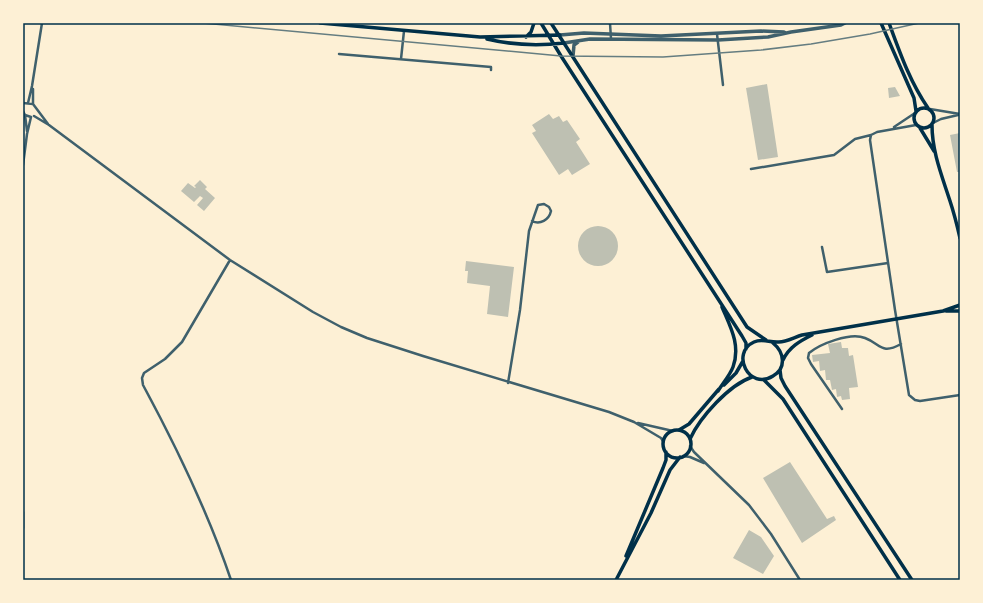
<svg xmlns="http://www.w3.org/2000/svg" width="983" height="603" viewBox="0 0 983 603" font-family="'DM Sans',sans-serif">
  <rect width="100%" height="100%" fill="#fdf0d5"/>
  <!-- building -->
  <path fill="#bec0b2" d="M767,84l11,73 -20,3 -12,-72z
    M895,87l5,9 -11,2 -1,-10z
    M549,114l4,5 6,-3 4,6 4,-2 13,19 -4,3 14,22 -18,11 -4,-6 -9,6 -27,-42 4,-2 -4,-6z
    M960,133v39h-3l-7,-37z
    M200,180l7,7 -2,2 10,9 -11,13 -7,-6 6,-7 -3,-2 -6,6 -13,-11 7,-8 7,5 1,-1 -2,-1z
    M578 246a20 20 0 1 1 40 0a20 20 0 1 1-40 0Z
    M466,261l48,6 -6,50 -21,-3 3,-28 -23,-3 1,-12h-3z
    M841,342l1,6h6l1,8 4,-1 5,32 -9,1 1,11 -8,1 -1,-4 -4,1 -1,-8 -4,1 -2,-10h-4l-1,-10 -5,1 -1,-10 -6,1 -1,-7 18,-2 -2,-9z
    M790,462l37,57 7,-3 2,4 -34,23 -39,-65z
    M749,530l12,7 13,19 -11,18 -30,-16z"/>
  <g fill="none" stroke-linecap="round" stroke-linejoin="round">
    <!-- minor -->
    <path stroke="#3f606c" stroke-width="2.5" d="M610,23l1,16
      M717,34l6,51
      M339,54l152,13v3
      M401,59l3,-28
      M33,89v15
      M23,103l10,1 15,20
      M28,103l4,-17 10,-63
      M930,109l30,5
      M23,111l2,4 6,2
      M25,115l2,16
      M34,116l15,9 181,135 83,52 28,15 26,11 56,18 186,56 25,10 27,16 2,3
      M933,123l8,-4 17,-4
      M916,125l-39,7 -6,3 -1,5 25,170 14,85 6,5 5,1 40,-6
      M894,127l21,-14
      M23,165l4,-31 4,-17
      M751,169l83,-14 21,-16 16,-4
      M822,247l5,25 61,-9
      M230,260l-48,82 -17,17 -21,14 -2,5 1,7c34,63 65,127 88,195
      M508,383l12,-73 9,-79 9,-26 6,-1 5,3 2,4c-2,9 -11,14 -19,10
      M842,409l-31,-45 -3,-6 1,-5c11,-9 41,-21 56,-15 16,6 16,17 36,6
      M638,423l35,8
      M690,446l4,6 55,53 22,29 29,46
      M683,456l7,1 14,6
      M23,512v16"/>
    <!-- tertiary -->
    <path stroke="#3f606c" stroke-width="3.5" d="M560,35l24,-2 77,3 100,-5 23,1
      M564,43l26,-4 128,1 50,-3 23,-5 50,-7 4,-2
      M573,56l1,-11 4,-3"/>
    <!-- secondary -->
    <path stroke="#003049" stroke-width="3.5" d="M320,23l160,14 80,-2
      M541,23l20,33 181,280 4,7v6
      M551,23l196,304 19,13
      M881,23l33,75 2,13
      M889,23c11,30 21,59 39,85
      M526,37l5,-5 3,-9
      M487,39c25,6 51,7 77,4
      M914 118a10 10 0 1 1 20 0a10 10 0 1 1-20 0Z
      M932,125c0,27 10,51 18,76 4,12 7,24 10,37
      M920,128l14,23
      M946,311h14
      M773,343c11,9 14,25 0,33 -24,15 -43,-23 -19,-34 9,-4 16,1 25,0 7,0 16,-5 23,-7l141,-24 17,-6
      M783,360c6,-13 17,-19 29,-25
      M780,370l1,8 4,8 127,194
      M764,380l19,19 117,181
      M724,385l12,-12 7,-12
      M718,391c5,-8 12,-16 15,-24 8,-22 -3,-41 -11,-60
      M679,430l10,-6 30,-35
      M663 444a14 14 0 1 1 28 0a14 14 0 1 1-28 0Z
      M690,439c10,-22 39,-54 62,-62
      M626,556l37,-88 3,-8v-8
      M616,580l35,-67 19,-43 10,-13"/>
    <!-- rail -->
    <path stroke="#657d81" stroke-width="1.5" d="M203,23l358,33 102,1 98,-7 50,-6 59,-10 49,-11"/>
  </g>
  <!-- border -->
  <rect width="983" height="603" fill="none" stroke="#fdf0d5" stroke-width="48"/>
  <rect x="24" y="24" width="935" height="555" fill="none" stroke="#003049" stroke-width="1.5"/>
</svg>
